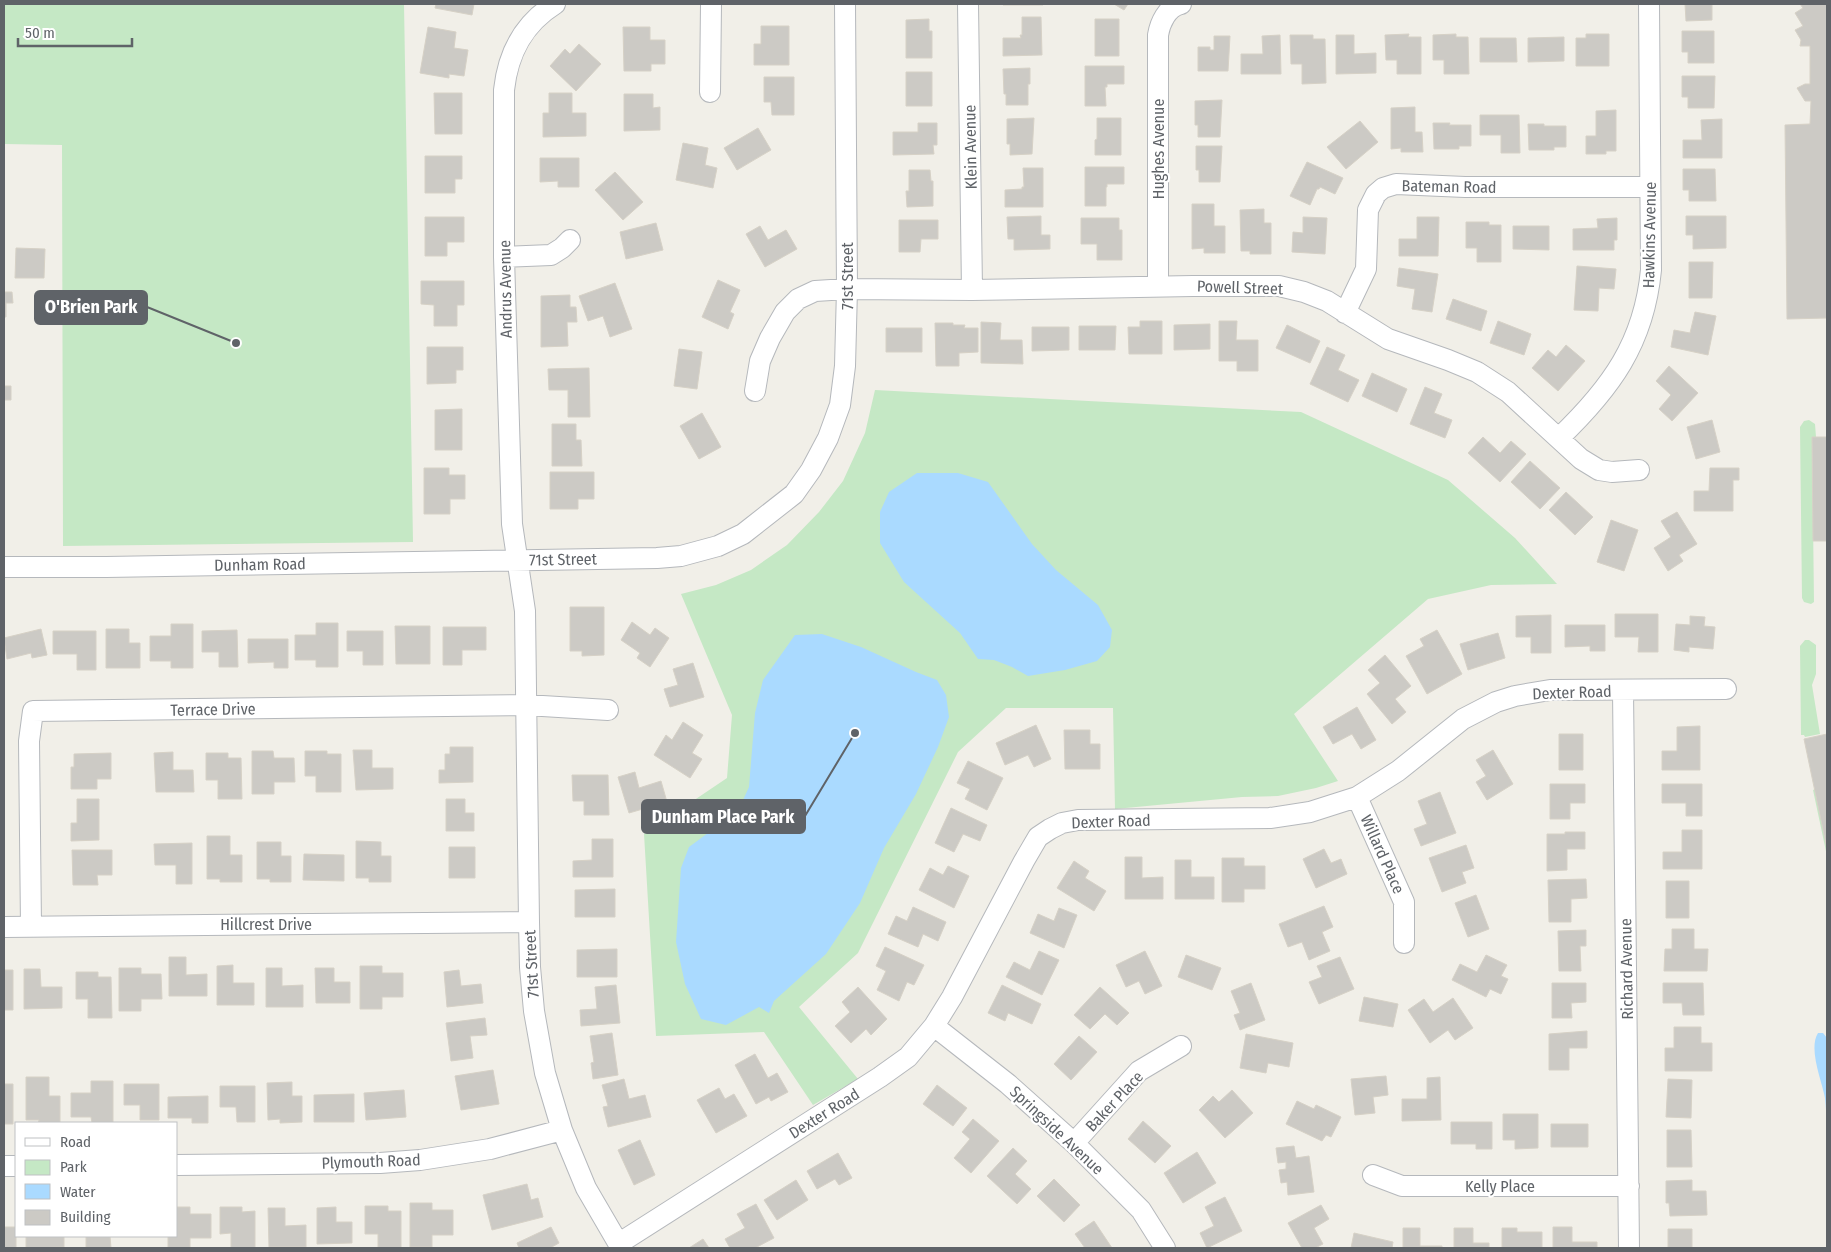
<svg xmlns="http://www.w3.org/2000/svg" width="1831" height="1252" viewBox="0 0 1831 1252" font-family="'Fira Sans Condensed',sans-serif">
  <rect width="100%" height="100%" fill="#f1efe8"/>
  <!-- green -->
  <path fill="#c5e8c5" d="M4,4h400l9,538 -350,4 -1,-401 -58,-1z
    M875,390l426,22 147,68 67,58 42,46 -66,1 -63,14 -134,115 44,67 -22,7 -38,8 -36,1 -127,12 -2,-101h-107l-48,44 -100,201 -59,54 59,72 -45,26 -49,-73 -108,4 -12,-202 83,-56 5,-63 -51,-121 35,-9 35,-15 36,-25 32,-33 24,-31 22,-48z
    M1809,420l6,4 1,13 -4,1 2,164 -3,2 -7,-2 -2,-4 -2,-171 4,-6z
    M1805,640h4l7,5v29l-4,11 8,49 -15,3 -1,-2h-3l-1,-89z
    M1815,789l12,60v7l-14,-66z"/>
  <!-- water -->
  <path fill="#aadaff" d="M917,473h41l30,9 44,62 24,26 42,35 14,25 -2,17 -13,14 -32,9 -37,6 -16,-9 -18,-7 -16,-1 -18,-26 -56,-51 -24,-39v-31l9,-20z
    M822,634l39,13 55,25 21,8 9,15 3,22 -11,30 -22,47 -32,54 -24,55 -34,51 -52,47 -5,12 -10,-6 -33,18 -25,-6 -16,-35 -9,-42 5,-74 8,-21 49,-36 11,-24 6,-74 8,-33 32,-45z
    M1818,1033h5l4,5v84c-1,-8 -1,-16 -2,-24 -3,-17 -17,-49 -7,-65z"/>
  <!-- building -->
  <path fill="#cccac5" stroke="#d6d1c6" d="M436,4h38l-2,11 -37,-7z
    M1003,4h40v1h-40z
    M1114,4h14l-4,6z
    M1685,4h27v16l-26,1z
    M1800,4h27v314l-40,1 -2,-194 25,-1 1,-23h-6l-8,-13 8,-4h5v-38h-10l1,-6 -6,-10 8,-4 -8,-13 8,-5z
    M1022,17h19l1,38 -39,1v-18h18l-1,-3h2z
    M929,19v12h3v27h-26v-38z
    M1095,19h24v37h-24z
    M761,26h28v39h-35v-21h7z
    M428,27l28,5 -2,16 14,2 -4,26 -15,-2v4l-29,-5z
    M623,27h27v13h15v24h-14v7h-27z
    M1682,31h32v32h-26v-11h-6z
    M1409,34l-1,3h13v37h-24v-14h-11l-1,-25z
    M1456,34v3h12l1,37h-25v-14h-11v-25z
    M1586,34h23v32h-33v-28h10z
    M1280,35l1,39h-40v-20h22l-1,-18z
    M1290,35h23v4h12l1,44 -24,1v-20h-11z
    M1336,35h18v19l22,-1v20l-40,1z
    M1214,36h16l-2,35h-30v-24h12v3h4z
    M1564,37v24l-36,1v-24z
    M1480,38h36l1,24h-37z
    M579,44l22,20 -25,27 -26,-25 15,-17 5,5z
    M1085,66h39v18h-17v3h-2l1,19h-21z
    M1030,68v16h-2v21h-22v-11h-2l-1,-25z
    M906,72h26v34h-26z
    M1682,76h33l-1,32h-26v-11h-6z
    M764,77h30v38h-22l-1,-13h-7z
    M434,93h28v41h-27z
    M549,93h23v20h14v23l-43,1v-24h6z
    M624,94h29v14l7,-1v23l-36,1z
    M1222,100l-2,37h-22v-12h-3v-24z
    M1415,107v25h7l1,20h-22v-4l-10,1v-41z
    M1616,110v41h-10v3h-20v-18h10v-25z
    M1480,115h39l1,38h-19v-18h-21z
    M1034,118l-2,36 -22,1v-11h-3v-25z
    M1097,118h24v37h-26v-15l2,-1z
    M1722,119v39h-39v-18h19l-1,-20z
    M1360,121l18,21 -32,27 -19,-22z
    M918,123h19v22h-4l1,9 -41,1v-23h25z
    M1433,123h17l-1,2h22v21h-12v3h-25z
    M1528,124h16v2h22v21h-12v3h-25z
    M758,128l13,22 -34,20 -13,-22z
    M683,143l25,5 -3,17 12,3 -4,20 -37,-8z
    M1196,146h26l-2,36h-21v-12h-3z
    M425,156h37v23h-7v14h-30z
    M540,158h39v29h-21v-6l-18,1z
    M1307,162l36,16 -8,16 -15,-7 -1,2h-2l-7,16 -20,-9z
    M1085,167h39v17h-17v3h-1v19h-21z
    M1023,168h20v39h-38v-17l17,-1v-2h2z
    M1683,169h32l1,32h-27v-11h-6z
    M909,170h21l1,11h2v25l-26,1 -1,-16h3z
    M615,172l28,30 -20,18 -28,-30z
    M1192,204h22v22h11v27h-21v-5l-12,1z
    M1264,209v14h7v31h-21v-3h-9l-1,-41z
    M1041,216v19h9v14l-36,1v-11h-6l-1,-22z
    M1686,216h40v32l-33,1v-14h-7z
    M425,217h39v25h-17v14h-22z
    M1303,217l24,1 -2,36 -33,-2 1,-20 10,1z
    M1417,217h22l-1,39h-39v-17h18z
    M1081,218h38v12h3v30h-25v-16h-16z
    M1617,218v22h-3v10h-41v-21l25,-1 -1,-9z
    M899,220h39v19h-17l-1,13h-21z
    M1466,222h23v3h12v37h-24v-14h-11z
    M656,223l7,27 -37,9 -6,-27z
    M760,226l8,14 18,-10 11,19 -32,18 -19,-33z
    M1513,226h36v24l-36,-1z
    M16,248l29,1 -1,29h-29z
    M1689,262h24l-1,36h-23z
    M1577,266l39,3 -2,20 -15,-1 -1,23 -24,-1z
    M1399,268l39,6 -6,38 -20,-3 3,-20 -18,-3z
    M718,280l22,10 -10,22 4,2 -6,15 -26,-12z
    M421,281h43v24h-7v21h-23v-21l-13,-1z
    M615,283l17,46 -22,8 -7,-21 -15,5 -9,-25z
    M4,292h8l1,11h-7v14h-2z
    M570,295v12h6l1,15h-10l1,24 -27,1v-51z
    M1453,299l34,12 -6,20 -35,-12z
    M1695,312l21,4 -8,39 -37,-8 3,-17 16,3z
    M1140,321h22v33h-33l-1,-27h12z
    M1219,321h18l-1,19h22v31h-21v-10h-18z
    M1498,321l33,13 -7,21 -34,-12z
    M981,322l20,1 -1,17h22l1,24 -42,-1z
    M935,323h18v2h12l-1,3h14v24l-19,1v13h-23z
    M1210,324v25l-36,1v-25z
    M1287,325l33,16 -10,22 -34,-15z
    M1079,326h37l-1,24h-36z
    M1032,327h37v23l-37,1z
    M886,328h36v24h-36z
    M1566,345l19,16 -27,30 -26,-23 16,-18 8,7z
    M427,347h36v23h-7v13l-29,1z
    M1327,347l18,8 -7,15 21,10 -11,22 -38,-18z
    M679,349l23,3 -5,37 -23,-3z
    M1669,366l29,27 -26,28 -13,-12 12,-14 -15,-14z
    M589,368l1,49h-22v-27h-19l-1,-21z
    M1372,373l35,16 -10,23 -35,-16z
    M4,386h7v14h-7z
    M1425,387l17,7 -8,19 18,7 -7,18 -35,-14z
    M462,409v41h-27v-40z
    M702,413l19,34 -22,12 -19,-33z
    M1712,420l8,32 -24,7 -9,-32z
    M552,424h24v16h5l1,26h-30z
    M1483,437l17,16 11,-12 15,13 -26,28 -32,-29z
    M1812,437h15v104h-14z
    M1530,461l30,27 -20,21 -29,-27z
    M424,468h25v7h16v24h-15v15h-26z
    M1710,468h29v12h-6v31h-39v-20h15z
    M550,472h44v27h-16v10h-28z
    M1566,492l27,25 -18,18 -26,-25z
    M1677,512l20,32 -18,11 4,6 -15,10 -14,-23 17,-11 -10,-16z
    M1611,520l27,10 -14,41 -27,-9z
    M570,607h34v48l-22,1v-5h-12z
    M1615,614h43v38h-20l1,-15h-24z
    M1551,615v38h-20v-16h-15v-21z
    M1690,616l15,1 -1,9 11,1 -2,22 -24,-2v5l-15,-2 2,-26 14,1z
    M632,622l18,13 5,-7 14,10 -19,29 -13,-9 3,-5 -19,-13z
    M316,623h22v44h-22v-7h-21v-25h21z
    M171,624h22v44h-22v-7h-21v-25h21z
    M1565,625h40v26h-15v-5l-25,1z
    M395,626h35v38h-34z
    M443,627h43v23h-24v15h-19z
    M41,629l6,26 -15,3 -1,-5 -24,6 -3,-21z
    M106,629h23v14h11v25h-34z
    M237,630l1,37h-19v-15h-17v-21z
    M1437,630l25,44 -35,20 -21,-38 18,-10 -4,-7z
    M53,631h43v39h-19v-16h-24z
    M347,631h36v34h-20v-14h-16z
    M1498,633l7,25 -37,12 -8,-26z
    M248,639h40v29h-14v-6l-26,1z
    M1385,655l26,31 -16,13 11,13 -14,12 -25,-30 13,-11 -12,-13z
    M693,663l11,34 -34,10 -6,-18 14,-4 -5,-16z
    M1357,707l19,33 -15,9 -9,-15 -19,10 -10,-17z
    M683,722l20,13 -11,18 10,6 -12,19 -36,-23 12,-20 6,5z
    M1036,725l15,34 -17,8 -6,-12 -23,10 -9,-22z
    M1700,726v44h-38v-19h15v-24z
    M1064,730h26v14h10v25h-35z
    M1559,734h24v36h-24z
    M1827,734v115l-23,-110z
    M450,747h23v35l-34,1v-13h6v-16h5z
    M353,750h19v18h21v21l-37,1z
    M1493,750l20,34 -26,16 -11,-18 10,-6 -10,-16z
    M252,751h21l1,7h20l1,24h-21v12h-22z
    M305,751h22v3h14v38h-25v-16h-11z
    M173,752v18h20l1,22h-38l-2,-39z
    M111,753v26h-14v10h-26v-22h3v-13z
    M206,753h22v5h13l1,41h-24v-19h-12z
    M968,761l35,17 -16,32 -22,-11 5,-10 -13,-6z
    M635,772l4,16 22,-7 6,21 -38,11 -11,-36z
    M572,775h36l1,40h-25v-14h-11z
    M1550,784h35v19h-15v16h-20z
    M1662,784h40v32h-16v-13h-24z
    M1440,792l16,41 -35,13 -7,-17 13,-5 -9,-23z
    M77,799h22v41l-28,1v-18h6z
    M446,799h19v14h9v18h-28z
    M951,808l36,17 -7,16 -17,-7 -9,18 -19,-9z
    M1682,830h20v39h-39v-17h19z
    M1565,832h20v17h-18v21l-20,1v-37h18z
    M207,836h23v19h12v27h-22v-3h-13z
    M592,839h21v38h-40v-16l19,-1z
    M356,841l25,1v14h10v26h-22v-4h-13z
    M257,842h24v14h10v26h-21v-3h-13z
    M192,843v41h-16v-19h-21l-1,-21z
    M1466,845l8,23 -12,4 4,11 -24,9 -13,-34z
    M449,847h26v31h-26z
    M1324,849l7,14 10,-4 6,15 -31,14 -13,-29z
    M72,850h40v25h-15l1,10h-25z
    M304,854l40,1v26l-41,-1z
    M1125,857h17v21l21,-1v22h-38z
    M1222,858h22v8h21v23h-21v13h-22z
    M1175,860h16v17h23v22h-39z
    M1074,861l15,10 -4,7 21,13 -12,20 -37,-23z
    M948,866l21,10 -15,32 -35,-18 11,-22 13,7z
    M1586,879l1,19 -16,1v23h-22l-1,-42z
    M1666,881h23v37h-23z
    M615,889v28h-40v-27z
    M1476,895l13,34 -21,8 -13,-34z
    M1324,906l9,21 -11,5 8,19 -21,9 -7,-18 -14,5 -9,-23z
    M913,907l33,15 -8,19 -15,-7 -5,13 -30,-13 8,-18 11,5z
    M1059,908l18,7 -13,33 -34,-15 8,-19 16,7z
    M1672,929h22v20h14l-1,22h-43l1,-22h7z
    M1586,930v16h-6l1,25h-22l-1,-40z
    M885,947l39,18 -10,20 -7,-3 -8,19 -22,-11 9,-19 -10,-5z
    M617,949v28h-40v-27z
    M1039,951l20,9 -17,35 -36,-18 8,-15 16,8z
    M1145,951l17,35 -17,8 -6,-13 -13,6 -10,-22z
    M1186,955l35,13 -9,22 -34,-13z
    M1486,955l21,10 -6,11 7,3 -7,15 -11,-5 -4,8 -34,-17 8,-16 17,8z
    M169,957h17v18l21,-1v22h-38z
    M1340,957l14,32 -35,15 -10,-22 13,-5 -5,-11z
    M233,965v18h21v22h-37v-39z
    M360,966h22v7h21v24h-21v12h-22z
    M119,968h22v6h20l1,25h-21v12h-22z
    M266,968h16v18l21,-1v22h-37z
    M315,968h19v14h16v21h-34z
    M24,969h16l1,18h21v21l-38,1z
    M4,970h9v40h-9z
    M459,970l2,16 20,-2 2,19 -36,4 -3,-35z
    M76,972h22v5h13l1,41h-24v-19h-12z
    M1251,983l14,37 -25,10 -6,-15 6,-2 -9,-22z
    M1552,983h34v19l-15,1 1,15h-20z
    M1663,983h40l1,32h-21l-1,-12h-19z
    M616,985l4,38 -39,3 -1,-16 17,-1 -2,-22z
    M1002,985l39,19 -9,20 -24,-11 -3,8 -17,-8z
    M858,987l29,32 -16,16 -5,-6 -15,14 -16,-17 15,-14 -8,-10z
    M1100,987l29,26 -12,12 -12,-11 -15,15 -16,-14z
    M1364,997l34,7 -5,23 -34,-6z
    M1453,998l20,30 -18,12 -7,-10 -18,13 -22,-33 16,-11 9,13z
    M485,1018l2,17 -17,1 3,22 -22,3 -5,-38z
    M1674,1027h27v16h11v28h-47v-23h9z
    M1587,1031v17h-18v22h-20v-36z
    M612,1033l6,42 -25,4 -2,-16 3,-1 -4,-26z
    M1246,1034l47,9 -4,24 -21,-4 -2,10 -26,-5z
    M1079,1036l18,16 -26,28 -17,-16z
    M755,1054l13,24 9,-5 11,19 -17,9 -2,-4 -13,7 -21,-39z
    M493,1070l6,34 -38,6 -6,-34z
    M1386,1076l2,19 -15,2 2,16 -20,2 -4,-36z
    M26,1077h23v19h11v27h-22l1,-3h-13z
    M1440,1077l1,43 -39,1v-22h25v-21z
    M624,1079l5,20 16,-4 6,22 -43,10 -5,-20 5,-1 -6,-21z
    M1668,1079l24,1 -1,38 -25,-1z
    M91,1081h22v42h-21l-1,-6h-20v-24h20z
    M292,1082v14h10v26l-22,1v-4l-12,1 -1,-37z
    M4,1084h9v40h-9z
    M124,1084h35v36h-19v-15h-16z
    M937,1085l30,23 -14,18 -30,-22z
    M220,1086h35v36h-18l-1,-15h-16z
    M719,1088l6,11 9,-5 13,22 -31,17 -19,-33z
    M404,1090l2,27 -40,3 -2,-27z
    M1232,1090l21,23 -28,25 -26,-28 14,-14 6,6z
    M354,1094v28h-40v-27z
    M208,1096v27h-16v-5h-24v-21z
    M1297,1101l17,8 2,-4 25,12 -10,20 -5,-2 -4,6 -36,-17z
    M1503,1114h35v34l-23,1v-9h-12z
    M973,1119l26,22 -28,32 -17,-15 16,-19 -8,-7z
    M1143,1121l28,25 -16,17 -27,-24z
    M1451,1122h41v27h-16v-5h-25z
    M1551,1124h37v23h-37z
    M1667,1130h24l1,37h-25z
    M640,1140l15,35 -21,10 -16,-35z
    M1294,1146l2,12 13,-2 5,36 -26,3 -1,-13 -6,1 -2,-13 7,-1v-7l-8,1 -2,-15z
    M1013,1148l14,13 -12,13 16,15 -14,15 -30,-28z
    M1197,1152l19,31 -33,20 -19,-30z
    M838,1153l14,25 -13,7 -4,-6 -18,10 -10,-18z
    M1054,1179l26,26 -16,17 -27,-26z
    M796,1180l12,20 -31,20 -13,-20z
    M1692,1180v11h14l1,24 -37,1 -1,-13h-3v-22z
    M527,1184l4,16 7,-2 5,19 -51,13 -9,-35z
    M1225,1197l17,34 -35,17 -7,-15 14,-7 -9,-19z
    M410,1203h22v7h21v25h-21v12h-22z
    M756,1204l18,34 -19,10h-25l-5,-9 20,-11 -8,-14z
    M1321,1205l8,14 -15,9 9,16 -8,4h-13l-14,-25z
    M365,1206h23v5h13v37h-23v-14h-13z
    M176,1207h14v7h21v24h-21v10h-22v-12h8z
    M220,1207h22v5l13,-1v37h-24v-15l-11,1z
    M336,1207v15h16v21l-35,1v-36z
    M268,1208h17v18l21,-1v22h-37z
    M1094,1221l18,27h-27l-10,-14z
    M4,1227h12v21h-12z
    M551,1227l8,16 -9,5h-31l-2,-5z
    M1553,1227h19v15h25v6h-44z
    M1403,1228h17v18h22v2h-39z
    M1454,1228h19v15h16v5h-35z
    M1502,1228h15v4h25v16h-40z
    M1668,1229h24v19h-24z
    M1354,1233l39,9 -1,6h-41z
    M26,1236h38v11l-38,1z
    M86,1236h24l1,12h-25z
    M703,1239l6,9h-20z"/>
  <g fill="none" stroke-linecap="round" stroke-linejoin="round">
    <defs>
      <path id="minor" d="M555,4c-32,20 -47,49 -51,86v167l8,267 13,87 4,311 1,45 4,44 11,62 17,57 24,58 35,60
        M968,4l4,286
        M710,92l1,-88
        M504,257l47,-2 11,-7 8,-8
        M1158,286v-251c2,-12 9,-28 23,-31
        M1345,313l21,-44 2,-59 8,-16 7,-6 13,-4 69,3h185
        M755,391l5,-30 10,-23 15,-26 13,-13 17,-8 32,-2 125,1 221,-4h86l25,6 23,9 61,38 60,21 29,12 31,20 73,67 18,11 13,2 27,-2
        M1559,438c52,-50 85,-95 92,-168l-2,-266
        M4,567h102l551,-9 24,-2 37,-10 25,-12 51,-40 17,-24 17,-32 12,-33 5,-39 2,-77 -2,-285
        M1623,690l6,558
        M1357,797l47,105v41
        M31,926l-2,-185 4,-30 493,-6 82,5
        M4,927l525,-5
        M934,1026l74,58 66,59 67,67 24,38
        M1074,1143l65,-72 42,-25
        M176,1165l204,-2 40,-3 70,-11 72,-19
        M4,1166h12
        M1373,1175l29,11h227
        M618,1244l262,-167 28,-20 26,-31 18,-29 72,-136 14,-24 12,-8 12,-6 16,-3 192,-2 40,-6 47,-15 41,-26 65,-52 33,-17 19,-6 35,-6 176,-1"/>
    </defs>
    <!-- minor casing -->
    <use href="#minor" stroke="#b5b8bc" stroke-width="22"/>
    <!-- minor -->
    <use href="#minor" stroke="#fff" stroke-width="20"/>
  </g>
  <g text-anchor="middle" stroke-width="4.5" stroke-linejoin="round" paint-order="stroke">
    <!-- street labels -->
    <g font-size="16" fill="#5f6368" stroke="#fff">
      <text transform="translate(970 147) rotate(-91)" y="6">Klein Avenue</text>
      <text transform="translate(1158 149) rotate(-90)" y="6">Hughes Avenue</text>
      <text transform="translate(1449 186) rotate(1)" y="6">Bateman Road</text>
      <text transform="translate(1649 235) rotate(-89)" y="6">Hawkins Avenue</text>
      <text transform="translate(847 276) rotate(-90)" y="6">71st Street</text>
      <text transform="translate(1240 287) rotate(2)" y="6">Powell Street</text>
      <text transform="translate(505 289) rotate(-91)" y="6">Andrus Avenue</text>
      <text transform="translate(563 559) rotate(-1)" y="6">71st Street</text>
      <text transform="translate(260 564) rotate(-1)" y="6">Dunham Road</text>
      <text transform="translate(1572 692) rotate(-2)" y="6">Dexter Road</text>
      <text transform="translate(213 709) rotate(-1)" y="6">Terrace Drive</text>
      <text transform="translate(1111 821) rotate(-2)" y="6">Dexter Road</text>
      <text transform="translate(1383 854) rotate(66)" y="6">Willard Place</text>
      <text x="266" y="930">Hillcrest Drive</text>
      <text transform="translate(531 964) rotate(-93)" y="6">71st Street</text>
      <text transform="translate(1626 969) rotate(-91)" y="6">Richard Avenue</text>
      <text transform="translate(1114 1101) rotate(-47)" y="6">Baker Place</text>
      <text transform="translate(824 1113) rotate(-32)" y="6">Dexter Road</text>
      <text transform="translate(1057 1130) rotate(43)" y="6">Springside Avenue</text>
      <text transform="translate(371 1161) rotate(-2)" y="6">Plymouth Road</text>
      <text x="1500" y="1192">Kelly Place</text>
    </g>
  </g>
  <!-- callouts -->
  <path fill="none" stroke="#5f6368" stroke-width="2" d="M236 343L147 307M855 733L805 816"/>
  <g fill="#5f6368" stroke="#fff" stroke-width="2">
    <circle cx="236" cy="343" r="5"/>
    <circle cx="855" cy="733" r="5"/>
  </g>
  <g fill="#5f6368" stroke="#5f6368" stroke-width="2">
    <rect x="35" y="291" width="112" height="33" rx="5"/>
    <rect x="642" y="800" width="163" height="33" rx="5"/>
  </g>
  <g font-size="18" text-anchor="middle" font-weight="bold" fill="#fff">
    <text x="91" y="313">O'Brien Park</text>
    <text x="723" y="823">Dunham Place Park</text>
  </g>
  <!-- border -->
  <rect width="1831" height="1252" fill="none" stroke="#5f6368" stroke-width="10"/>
  <!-- legend -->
  <rect x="15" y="1122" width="162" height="115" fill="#ffffff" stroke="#bfc1c3"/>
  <rect x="25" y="1138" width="25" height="8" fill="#ffffff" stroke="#bfc1c3"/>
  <text x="60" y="1147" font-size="15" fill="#5f6368">Road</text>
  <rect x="25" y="1160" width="25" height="15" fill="#c5e8c5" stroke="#bfc1c3"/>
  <text x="60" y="1172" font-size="15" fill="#5f6368">Park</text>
  <rect x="25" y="1184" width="25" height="15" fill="#aadaff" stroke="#bfc1c3"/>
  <text x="60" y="1197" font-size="15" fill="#5f6368">Water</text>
  <rect x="25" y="1210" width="25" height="15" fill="#cccac5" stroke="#bfc1c3"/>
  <text x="60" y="1222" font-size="15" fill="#5f6368">Building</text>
  <!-- scale -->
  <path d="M18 38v8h114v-8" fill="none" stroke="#5f6368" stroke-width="2.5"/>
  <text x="25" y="38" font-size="15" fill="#5f6368" stroke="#ffffff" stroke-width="4" paint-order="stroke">50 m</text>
</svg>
